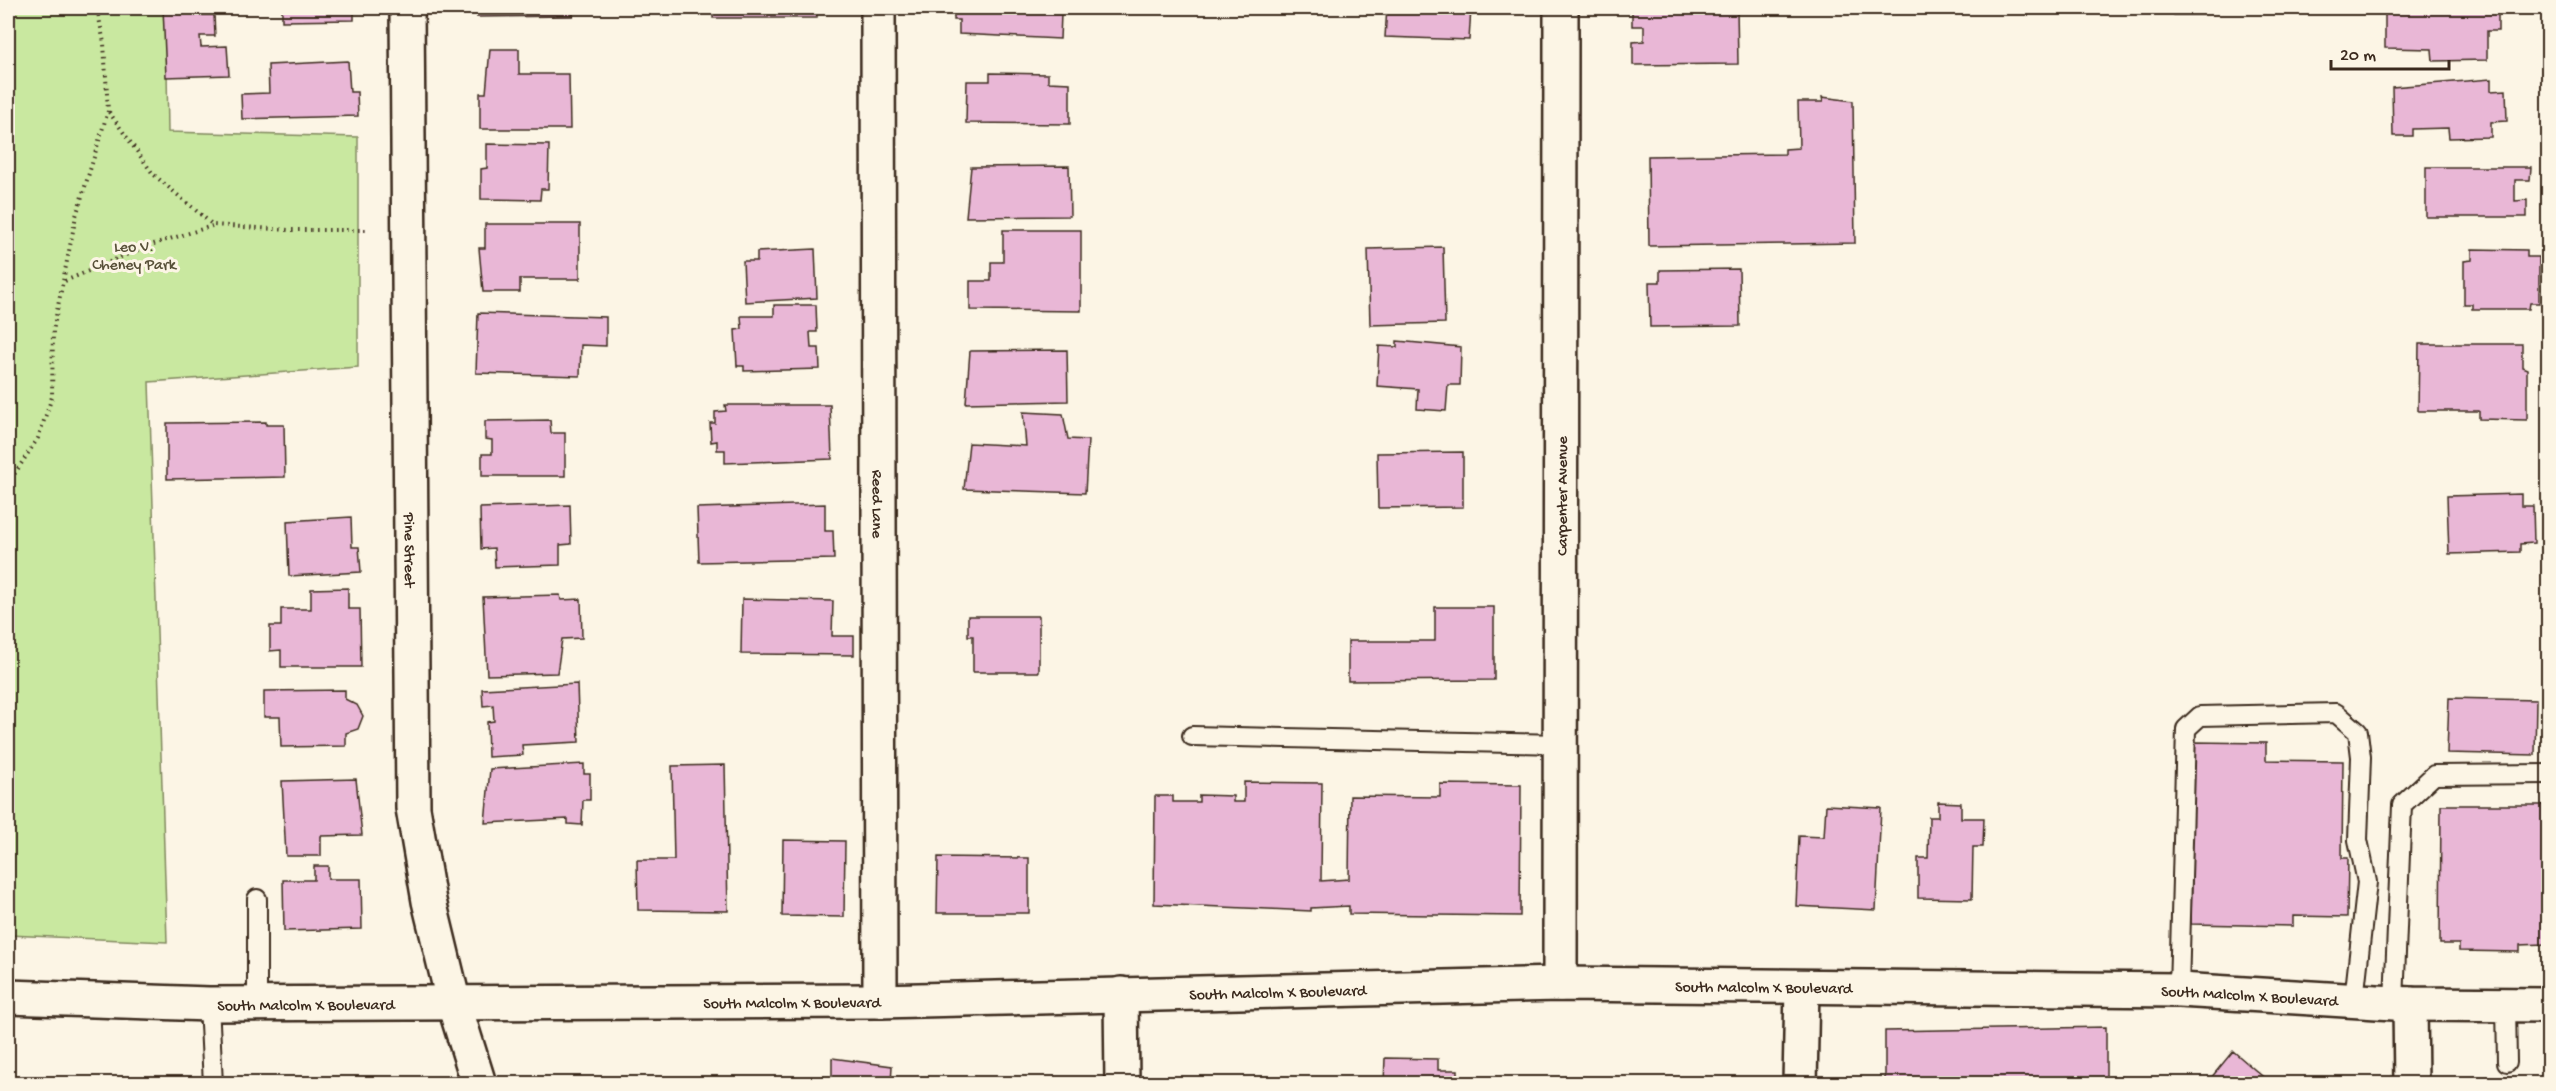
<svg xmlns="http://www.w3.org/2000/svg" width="2556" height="1091" viewBox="0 0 2556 1091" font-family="'Gochi Hand',sans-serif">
  <rect width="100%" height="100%" fill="#fcf5e5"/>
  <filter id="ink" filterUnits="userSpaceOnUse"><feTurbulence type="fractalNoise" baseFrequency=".0167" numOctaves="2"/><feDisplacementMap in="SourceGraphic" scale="12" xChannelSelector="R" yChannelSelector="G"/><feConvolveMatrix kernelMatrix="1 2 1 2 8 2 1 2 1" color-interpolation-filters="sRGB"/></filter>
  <g filter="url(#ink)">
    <!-- green -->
    <path fill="#c9e8a0" stroke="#82895f" stroke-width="1.5" d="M8,8h158l2,124 190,5v230l-209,15 18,560 -159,-7z"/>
    <!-- building -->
    <path fill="#e9b7d6" stroke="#3b2a1e" stroke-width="1.5" d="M163,8h39v7h12l1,21h-15l1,11 26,-1 2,29 -63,2z
      M282,8h72v12l-72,1z
      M477,8h96v8l-96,1z
      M713,8h104v10h-104z
      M954,8h84v5l23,1 -1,25 -101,-5v-14h-5z
      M1387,8h84l-2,32 -84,-3z
      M1632,8h105l1,56 -105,1v-23l11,-1v-15h-12z
      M2174,8h29v7h-29z
      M2385,8h113v23h-11v29l-54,1 -1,-12 -47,-1z
      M490,49h29v25h50l1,55h-90v-36h6z
      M348,61l2,31h7l1,24 -116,3 -1,-25 28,-1 -1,-28z
      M990,73l58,1v8l22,1v41l-104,-1 1,-42h23z
      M2491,79v12l15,-1 1,31 -16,1v15l-42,1 -1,-10 -36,1v7h-19l-1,-49z
      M1822,97l31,4 2,142 -206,3 -1,-90 137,-2v-5l14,-1 -1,-46h25z
      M487,144l62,1 -1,44h-7l-1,11 -59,-1v-30l6,-1z
      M1069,166l1,50 -104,1 5,-50z
      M2426,167h105l-1,13h-15v21l12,-1v17h-101z
      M485,224h95v55h-60v13h-37l-4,-44h6z
      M1003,230h78v81l-111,-1v-29h21v-19h12z
      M1443,247l2,76 -75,2 -2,-76z
      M815,249l2,49 -72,4 -2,-41h14v-9z
      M2472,249l55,1v7h12v46h-9l-1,6h-57v-5h-8v-43l8,-1z
      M1739,269l1,57 -90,1 -1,-45h11v-12z
      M774,305h42l1,27h-7l1,16h8l1,21 -76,2v-5h-7l-2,-36 7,-1 -1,-13h33z
      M478,313l128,4v29l-25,-1 -1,31 -104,-3z
      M1397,341l64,6 -1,38h-12l-2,26 -29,-2 1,-20 -41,-3 2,-40 18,1z
      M2419,344h103v23l5,2v51l-48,-1v-8h-61z
      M1067,350l1,51 -102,2 4,-52z
      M725,405h105l2,54 -107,4v-13h-8v-9l-6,1 -1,-19h5v-11l11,-1z
      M1023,412l40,2 5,25 20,1 -3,53 -121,-4 5,-46 57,3z
      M550,420l1,13h14v43h-83v-22h10v-14l-7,-1v-18z
      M266,422v3h18l1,52 -118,2v-56z
      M1463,452v55l-85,1 -1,-55z
      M2521,494v12h12l1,37 -14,1v8l-71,2 -2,-58z
      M825,504v27h8l1,28 -135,3 -2,-54z
      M570,505l1,39 -11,1v20l-65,2 -1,-19 -13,1 -1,-41z
      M351,517l1,30h7l2,25 -72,4 -2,-55z
      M348,588v21h12l1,58h-80v-17l-11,1v-25h11v-17h30v-20z
      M560,595l1,5 20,-1 1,39 -20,1 -5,34 -70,2 -4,-78z
      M742,599l91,2 -1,35h22v19l-113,-1z
      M1435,607h59v73l-146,1v-40h87z
      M968,616h71v56h-66v-36h-5z
      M577,684l2,58 -57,3 1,10 -35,2 -1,-35 7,-1 -1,-16 -10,1 -1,-17z
      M345,690v9l12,6 6,11 -5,13 -12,4v13l-65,1 -1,-30h-16v-26z
      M2449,698l87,2 -1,55 -88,-2z
      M2194,742l72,1v17l77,1 -1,97h6l-1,59 -54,-1v10l-102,-2z
      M584,764v10h6v26h-7l-1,25 -14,-1v-5l-83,4 5,-54z
      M725,765l3,146 -90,-1 -1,-50h37l-2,-94z
      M356,779l6,56 -41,1v20h-35l-4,-75z
      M1244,782l78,1 -1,98 28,-2 1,-83 90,1v-13l81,1 -1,131 -171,-2v-8l-38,2v3l-157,-7 1,-108h18v6h26v-7l34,1v6h11z
      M1938,802l23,1v15h23l-1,29h-10l-1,52 -54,-1v-40h10l1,-41h9z
      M1826,805l55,3 -5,102 -80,-4 3,-70 25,1z
      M2441,805h105v40h2v11h-2l-1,88 -25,1v7l-61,-1v-7h-19z
      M783,840l62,1 -1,76 -62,-1z
      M938,857l91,1v55h-92z
      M314,866h14v13h33l1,50 -78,2 -1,-51h31z
      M2106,1027v57h-221v-53z
      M2233,1051l36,31 -1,2h-62z
      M832,1058l60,8 -1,18h-59z
      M1385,1058l53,1v11h20v14h-74z"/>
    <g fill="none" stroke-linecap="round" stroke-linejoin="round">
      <defs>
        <path id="service" d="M1192,736l369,8
          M257,899v105
          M2179,990l7,-261 14,-13 136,-3 22,19 3,25 -3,83 9,42 -13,118
          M2394,1002l8,-197 32,-30 114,-1
          M209,1004l4,80
          M2506,1005l1,57"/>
        <g id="minor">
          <path id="s1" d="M878,8l2,993"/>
          <path id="s2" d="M1560,984l1,-976"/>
          <path d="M1121,994l1,90"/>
          <path d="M2410,1004l1,80"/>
          <path d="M1800,1084l2,-97"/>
        </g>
        <g id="tertiary">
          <path id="s3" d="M407,8l6,800 16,93 25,103 25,80"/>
          <path id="s4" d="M8,997l201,7 671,-3 680,-17 619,6 231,14 138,1"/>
        </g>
      </defs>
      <!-- service casing -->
      <use href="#service" stroke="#3b2a1e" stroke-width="22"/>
      <!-- minor casing -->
      <use href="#minor" stroke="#3b2a1e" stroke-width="38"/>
      <!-- tertiary casing -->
      <use href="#tertiary" stroke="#3b2a1e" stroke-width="38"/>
      <!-- path -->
      <path stroke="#3b2a1e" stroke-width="4" stroke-dasharray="1.5 4.5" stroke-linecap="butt" d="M109,112l44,62 60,51 76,5h81
        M65,281l82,-35 65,-20
        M8,484l30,-46 14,-41 1,-66 23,-115 32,-105 -4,-68 -7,-35"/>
      <!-- service -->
      <use href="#service" stroke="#fcf5e5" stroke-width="18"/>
      <!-- minor -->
      <use href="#minor" stroke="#fcf5e5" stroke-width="33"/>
      <!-- tertiary -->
      <use href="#tertiary" stroke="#fcf5e5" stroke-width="33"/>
    </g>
  </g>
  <g text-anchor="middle" stroke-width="6" stroke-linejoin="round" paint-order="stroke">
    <!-- park labels -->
    <g font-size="16" fill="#575038" stroke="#fcf5e5">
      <text x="134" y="251">Leo V.<tspan x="134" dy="18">Cheney Park</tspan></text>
    </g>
    <!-- street labels -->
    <g font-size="16" fill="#3b2a1e" stroke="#fcf5e5">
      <text dy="6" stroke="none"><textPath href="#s2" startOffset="488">Carpenter Avenue</textPath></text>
      <text dy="6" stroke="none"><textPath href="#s1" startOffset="496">Reed Lane</textPath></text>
      <text dy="6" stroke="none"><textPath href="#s3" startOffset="542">Pine Street</textPath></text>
      <text dy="6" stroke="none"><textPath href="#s4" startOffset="1756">South Malcolm X Boulevard</textPath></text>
      <text dy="6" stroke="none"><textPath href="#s4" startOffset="1270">South Malcolm X Boulevard</textPath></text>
      <text dy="6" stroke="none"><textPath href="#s4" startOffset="2242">South Malcolm X Boulevard</textPath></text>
      <text dy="6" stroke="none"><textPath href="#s4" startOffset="784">South Malcolm X Boulevard</textPath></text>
      <text dy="6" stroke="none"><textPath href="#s4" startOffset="298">South Malcolm X Boulevard</textPath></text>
    </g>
  </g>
  <!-- margin -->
  <rect width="2556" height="1091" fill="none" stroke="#fcf5e5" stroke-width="30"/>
  <rect x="15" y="15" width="2526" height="1061" fill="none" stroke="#3b2a1e" stroke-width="2" filter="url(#ink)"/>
  <!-- scale -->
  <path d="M2331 60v9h118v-9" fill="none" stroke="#3b2a1e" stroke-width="3"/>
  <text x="2340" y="60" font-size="18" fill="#3b2a1e" stroke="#fcf5e5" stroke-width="4.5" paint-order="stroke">20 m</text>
</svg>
